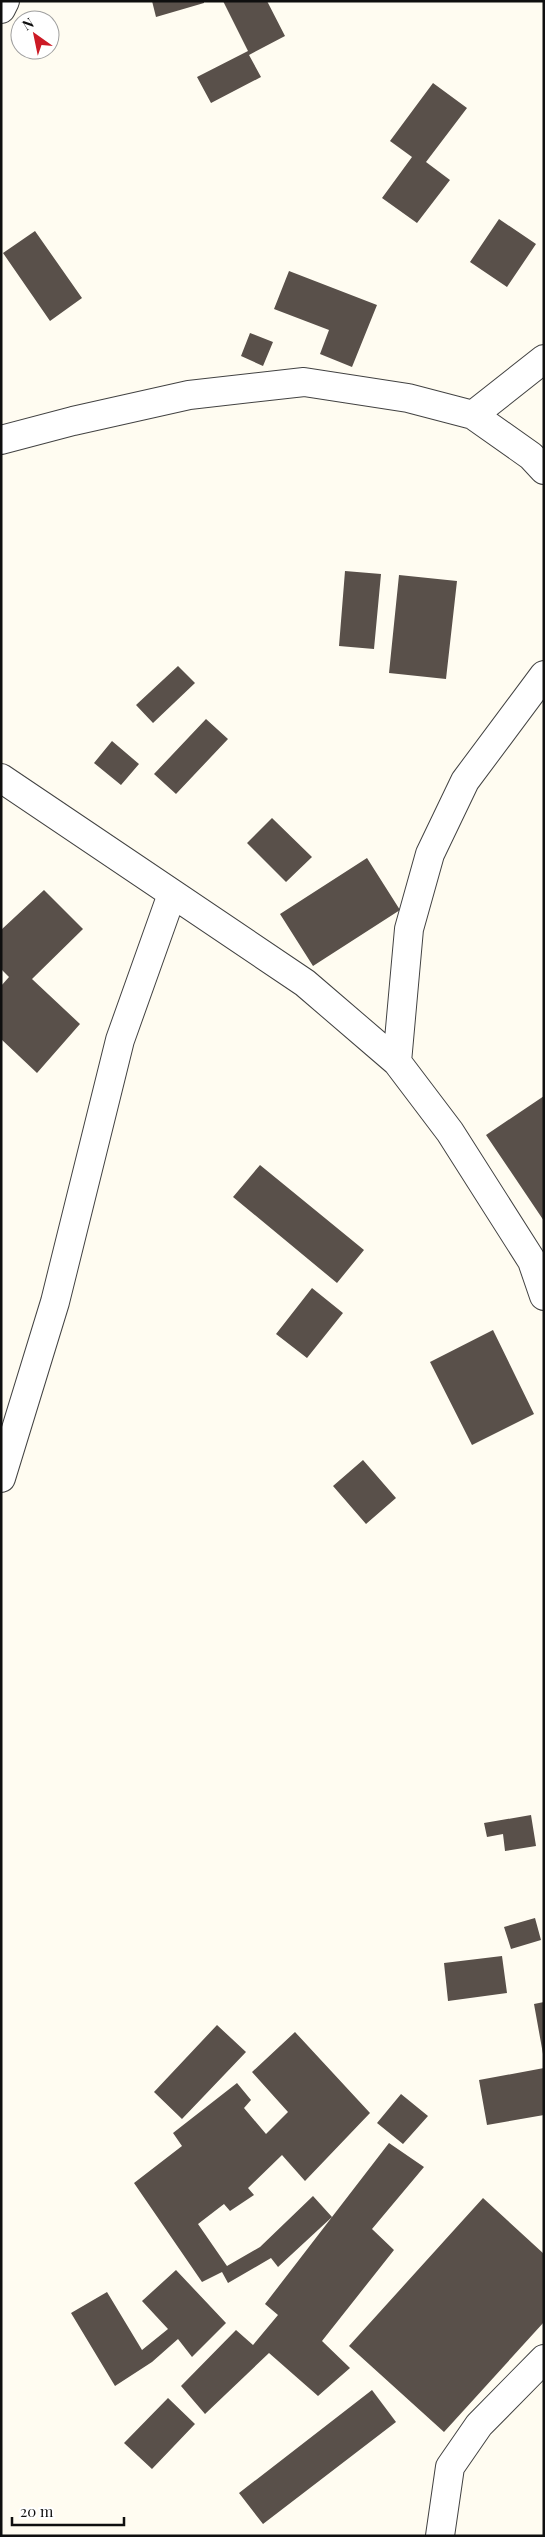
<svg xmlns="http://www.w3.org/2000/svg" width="545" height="2537" viewBox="0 0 545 2537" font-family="'Playfair Display',serif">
  <rect width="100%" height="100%" fill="#fffcf1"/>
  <!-- building -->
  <path fill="#59504a" d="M152,1h52v2l-48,14z
    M223,1h44l18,35 -36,19 12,22 -50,26 -14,-26 51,-26z
    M433,83l34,25 -41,54 24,18 -33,43 -35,-25 30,-41 -22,-16z
    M499,219l37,25 -29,43 -37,-25z
    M35,231l47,67 -32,23 -47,-68z
    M289,271l88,34 -25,62 -32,-13 9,-24 -55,-21z
    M250,333l23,9 -10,24 -22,-10z
    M345,571l36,3 -7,75 -35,-3z
    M399,575l58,6 -11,98 -57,-6z
    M178,666l17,17 -42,40 -17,-18z
    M206,719l22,20 -52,55 -22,-20z
    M112,741l27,23 -18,21 -27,-22z
    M272,818l40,39 -26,25 -39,-39z
    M367,858l33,52 -87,56 -33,-52z
    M44,890l39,39 -51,50 48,45 -43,49 -36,-34v-53l8,-9 -8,-8v-39z
    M544,1096l-1,50 1,75 -58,-86z
    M260,1165l104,85 -27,33 -104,-86z
    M312,1288l31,25 -36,45 -31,-24z
    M493,1330l41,84 -62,31 -42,-83z
    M363,1460l33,38 -30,26 -33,-38z
    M531,1815l5,31 -31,5 -2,-17 -16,3 -3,-14z
    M535,1918l6,22 -30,9 -7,-22z
    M502,1956l5,37 -59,8 -4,-38z
    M544,2002v52h-1l-9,-50z
    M217,2025l29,27 -64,67 -28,-27z
    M295,2032l75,81 -65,68 -23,-26 -34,33 6,7 -24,16 -6,-7 -26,20 29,42 33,-19 53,-51 19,21 -54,50 -7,-9 -43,25 -6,-11 -20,10 -68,-99 48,-37 -9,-13 64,-50 14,17 -7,8 22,26 22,-22 -36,-40z
    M544,2068v47l-57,10 -8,-45z
    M401,2094l27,22 -25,28 -26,-21z
    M389,2143l35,24 -52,62 22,21 -72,91 28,27 -32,28 -49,-43 -64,61 -24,-28 55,-56 17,15 25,-30 -13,-11z
    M483,2198l61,56v68l-100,110 -95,-86z
    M176,2270l50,53 -34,34 -14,-18 -26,23 -37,24 -44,-73 36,-21 35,58 26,-21 -26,-28z
    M372,2390l24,32 -133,102 -24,-31z
    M168,2398l27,26 -43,45 -28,-26z"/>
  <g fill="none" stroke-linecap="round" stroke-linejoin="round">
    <defs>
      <path id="minor" d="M1,9l4,-8
        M473,415l71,-56
        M1,440l72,-19 116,-26 115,-13 104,16 65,17 58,41 13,14
        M1,778l304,205 92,79 53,70 82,129 12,35
        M397,1062l12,-133 21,-75 35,-73 79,-106
        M1,1478l54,-176 65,-262 52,-146
        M440,2536l10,-69 29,-42 65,-66"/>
    </defs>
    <!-- minor casing -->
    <use href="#minor" stroke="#424242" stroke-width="30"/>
    <!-- minor -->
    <use href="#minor" stroke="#fff" stroke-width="28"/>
  </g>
  <!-- border -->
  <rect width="545" height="2537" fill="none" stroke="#0f0f0f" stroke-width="5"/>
  <!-- north arrow -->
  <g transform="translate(35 35) rotate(327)"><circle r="24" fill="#ffffff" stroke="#9f9f9f"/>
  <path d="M0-4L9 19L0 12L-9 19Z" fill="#cc1a25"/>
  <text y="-8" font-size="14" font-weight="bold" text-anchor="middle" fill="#0f0f0f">N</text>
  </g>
  <!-- scale -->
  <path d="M12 2517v8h112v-8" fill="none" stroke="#0f0f0f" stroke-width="2.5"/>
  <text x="20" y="2517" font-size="15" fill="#0f0f0f" stroke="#ffffff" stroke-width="4" paint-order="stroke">20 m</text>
</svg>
